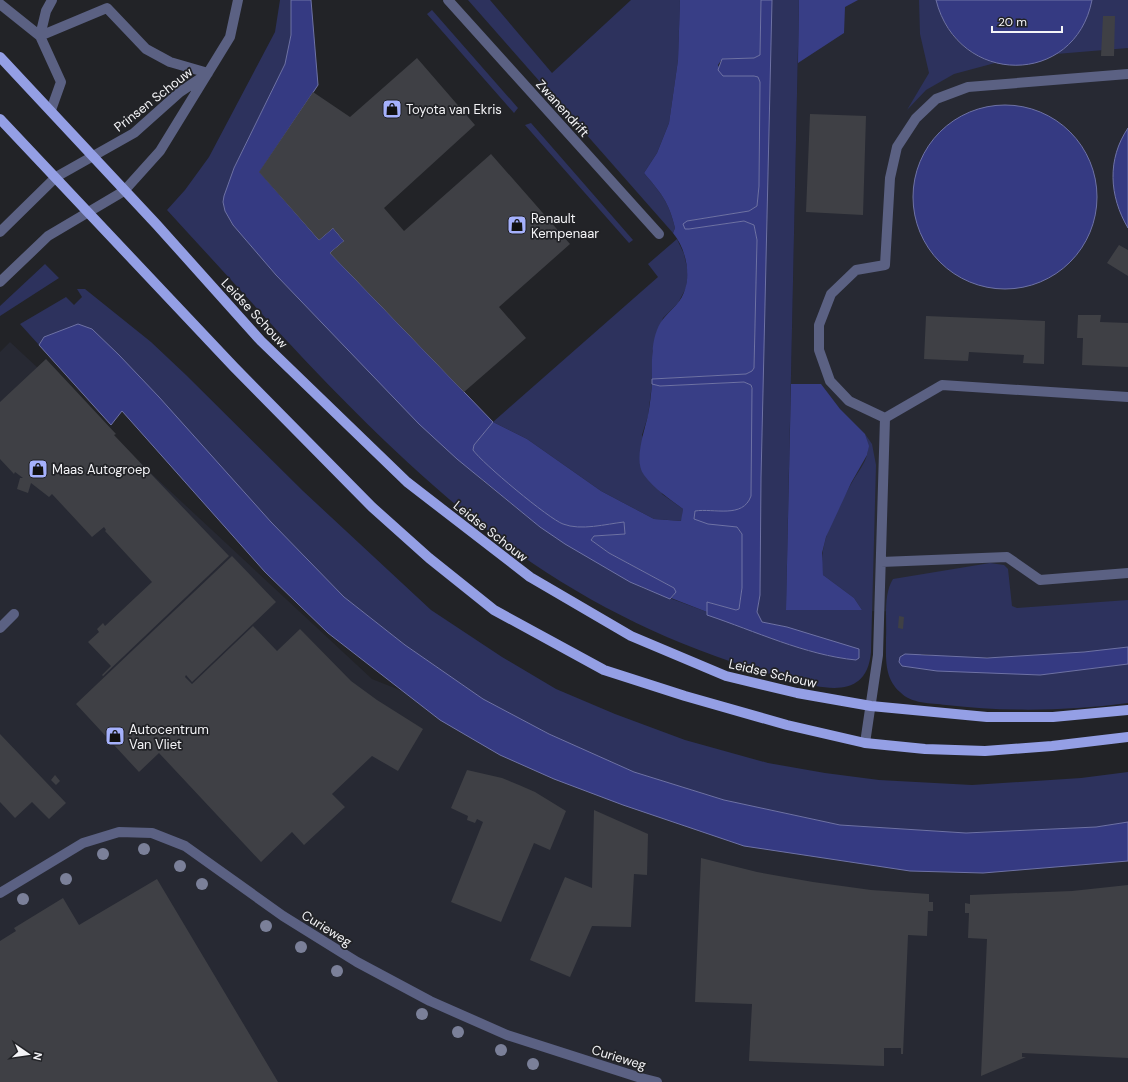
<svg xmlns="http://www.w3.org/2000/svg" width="1128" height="1082" viewBox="0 0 1128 1082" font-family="'DM Sans',sans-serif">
  <rect width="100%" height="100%" fill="#222327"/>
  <!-- built -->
  <path fill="#272933" d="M799,0h329v602l-120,11 -222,-3z
    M10,342l362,337 386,154 370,13v236h-1128v-730z"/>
  <!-- green -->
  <path fill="#2d325d" d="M280,0h11v35l-6,29 -51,104 -11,34 2,9 8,14 43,50 144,149 63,57 57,46 75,46 28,15 64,24 1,3c47,16 97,40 148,45l-69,-33 -25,-5 -5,-10 3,-17 1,-117 11,-478h27l-13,610h76l-8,-12 -31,-23c-6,-32 15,-68 31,-96 4,-7 11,-16 13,-24 2,-7 0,-15 -2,-21l7,10 4,21 -5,187c-4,46 -43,38 -76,29 -99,-26 -193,-68 -277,-128 -131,-94 -242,-225 -351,-343l18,-20 24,-33 66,-125z
    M468,0h22l62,73 79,-73h49l-2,60 -9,63 -12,30 -13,20c17,20 25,29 31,55l-2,5z
    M919,0h17c8,32 27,53 59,63l-41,11 -28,16 -19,20 22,-37 -9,-39z
    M1092,0h36v48l-72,6c19,-15 30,-31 36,-54z
    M432,10l86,98 -4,5 -87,-99z
    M531,123l102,117 -4,3 -104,-118z
    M677,239l7,15 4,18 -2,16 -8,15 -15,15 -11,34v32l-4,32 -6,19 20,59 21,15 -1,12 -28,-2 -53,-28 -74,-52 -34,-17 165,-145 -10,-13z
    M45,264l14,14 -59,38v-10z
    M77,289h8l66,53 35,33 117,116 128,119 71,47 54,32 59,25 70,26 83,23 57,10 54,7 93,5 109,-7 47,-6v50l-32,5 -130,6 -126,-8 -116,-25 -90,-28 -85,-38 -66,-35 -78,-54 -61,-48 -73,-75 -179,-193 -14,-4 -34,12 -5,8 -19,-21 46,-27 8,8 8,-8z
    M990,563l14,2 4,4 4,37 5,2 111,-8v47c-68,8 -138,15 -207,7l-4,14 123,7 88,-11v39c-61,8 -121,9 -182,2 -15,-2 -35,-1 -46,-13 -16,-14 -14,-34 -14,-54 1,-19 -3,-43 7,-59z"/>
  <!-- forest -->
  <path fill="#383e86" d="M680,0h81l-1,55 -6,3 -32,1 -4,6 5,11h31l4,1 2,5 -1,104 -2,20 -8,5 -62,10 2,8 55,-8 10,4 3,15 -3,128 -2,3 -6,3 -94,5c0,-16 -1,-34 5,-49 4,-11 12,-17 20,-26 17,-19 11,-53 -4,-71l2,-5c-6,-26 -14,-35 -31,-55l13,-20 12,-30 9,-63z
    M799,0h59l-13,7 -1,26 -46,30z
    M744,382l7,3 2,9 -2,102c-8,24 -37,11 -56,15l-1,8 43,8 5,7v54l-3,21 -3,1 -29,-8v10l-36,-14 3,-3v-7l-65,-35 -18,-13 3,-4 31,-2 -1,-12c-18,2 -43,9 -61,2 -15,-5 -81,-60 -90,-74l1,-5 19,-23 34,17 74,52 53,28 27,2 2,-12c-13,-10 -29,-20 -39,-34 -11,-14 1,-45 4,-60 2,-10 3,-21 4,-31l8,2z
    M791,384h30l19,25 25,25 4,12 -2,9 -16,28 -25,54 -4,16 1,22 31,23 8,12h-76z"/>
  <!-- water -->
  <path fill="#353a82" stroke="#6e72a5" d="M291,0h20l7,85 -58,87 59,68 14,-12 11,13 -14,12 163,169 -19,23 -1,5c9,13 76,69 90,74 18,7 43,0 61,-2l1,12 -31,2 -3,4 18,13 65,35 2,4 -6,7 -40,-17 -65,-38 -25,-17 -83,-68 -38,-35 -143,-149 -43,-50 -8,-14 -2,-9 1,-6 10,-28 51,-104 6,-29z
    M761,0h11l-11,478 -1,117 -3,17 5,10 25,5 72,22v9l-3,2c-51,-5 -101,-29 -149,-45v-13l29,8 3,-1 3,-21v-54l-5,-7 -29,-3 -14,-5 1,-8c19,-3 48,8 56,-15l1,-108 -1,-3 -7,-3 -84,4 -8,-2v-5l94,-5 6,-3 2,-3 3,-128 -3,-15 -10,-4 -55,8h-4l-2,-5 4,-3 62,-10 8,-5 2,-20 1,-104 -2,-5 -4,-1h-31l-5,-6 4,-11 32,-1 6,-3z
    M936,0h156c-17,87 -134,87 -156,0z
    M913 197a92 92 0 1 1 184 0a92 92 0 1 1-184 0Z
    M1128,128v100c-19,-32 -21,-69 0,-100z
    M78,324l14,5 27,26 40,42 112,125 73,75 61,48 78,54 66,35 85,38 90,28 116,25 126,8 130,-6 32,-5v39l-145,12 -73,-2 -166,-25 -121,-41 -69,-26 -54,-24 -60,-35 -112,-87 -63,-61 -143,-161 -11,14 -72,-80 5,-8z
    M1128,647v17l-88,11 -103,-4 -35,-5 -3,-4 1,-5 5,-3 82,4 97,-6z"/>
  <!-- building -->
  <path fill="#3f4045" d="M1103,16h12l-1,40h-13z
    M417,58l58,67 -91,83 20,23 87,-77 79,90 -71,63 27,31 -62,54 -134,-139 14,-12 -11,-13 -14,12 -60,-68 54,-80 37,25z
    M810,114l56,2 -3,99 -57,-3z
    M1119,245l9,5v26l-21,-13z
    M1078,315h23l-1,7 28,1v44l-46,-2 1,-27h-6z
    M926,316l119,5 -1,43 -21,-1 1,-8 -55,-3 -1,9 -44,-2z
    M46,359l70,75 -2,1 115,121 -126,120 -1,-1 9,-9 -23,-24 11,-10 -2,-3 6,-6 2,3 47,-44 -47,-51 1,-1 -2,-3 -12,10 -40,-43 -3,3 -18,-14 -3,10 -11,-4 3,-11h3l-8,-6 -1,2 -14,-15v-57z
    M232,556l44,46 -84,80 -6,-7 -1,2 7,7 61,-58 24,25 23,-22 51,52 26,19 46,29 -25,42 -26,-15 -40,38 13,13 -41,38 -12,-13 -31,30 -102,-109 -20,19 -63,-68z
    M899,616l5,1 -1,12 -5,-1z
    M0,734l66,69 -17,16 -17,-17 -17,16 -15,-16z
    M467,770l35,8 17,7 16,7 31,19 -16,39 -16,-7 -33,79 -50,-20 32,-80 -6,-3 -2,4 -8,-3 1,-4 -17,-8z
    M55,775l5,6 -4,4 -5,-5z
    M594,810l54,24 -1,41 -13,-1 -3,53 -39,-1 -22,51 -40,-17 35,-83 27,11z
    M701,858l56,14 56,10 58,8 58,4v8h4v9h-5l-1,25 -19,-1 -5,119h-2v-6h-17v18l-135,-5 3,-57 -57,-2z
    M157,879l121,203h-278v-141l16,-10 -2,-3 49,-30 16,27z
    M1128,885v173l-106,-5v4h4l-45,19 6,-137 -19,-1 1,-25h-4v-10l5,1v-9l102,-4z"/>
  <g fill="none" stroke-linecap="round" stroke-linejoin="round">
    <!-- minor -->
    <path stroke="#5b6183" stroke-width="10" d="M52,0l-6,11 -6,25 67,-28 39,41 24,13 38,11
      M448,0l211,234
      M0,4l40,32 21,46 -10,28
      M0,232l56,-55 78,-44 46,-41 24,-16
      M0,282l48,-46 76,-45 36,-40 70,-114 8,-37
      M885,418l-36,-17 -19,-20 -11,-31v-25l12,-31 25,-24 29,-5 5,-87 7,-31 19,-29 20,-19 32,-12 160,-13
      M881,562l126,-5 33,23 88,-7
      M0,628l14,-14
      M865,743l13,-88 7,-237 57,-33 186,12
      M0,893l83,-50 36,-11 33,1 33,13 98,70 74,46 73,39 77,34 134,43 16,4"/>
    <!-- major -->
    <path stroke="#949fe5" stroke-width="10" d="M0,57l157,168 104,116 146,141 123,95 101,59 95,40 71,17 74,13 116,11h66l75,-7
      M0,119l234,248 138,140 57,51 65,52 110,60 81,26 102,29 78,18 60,6 60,2 67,-5 76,-9"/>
  </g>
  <!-- trees -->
  <g fill="#7b8099">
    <circle cx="144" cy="849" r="6"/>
    <circle cx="103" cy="854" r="6"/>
    <circle cx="180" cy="866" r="6"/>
    <circle cx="66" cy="879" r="6"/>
    <circle cx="202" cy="884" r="6"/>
    <circle cx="23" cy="899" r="6"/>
    <circle cx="266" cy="926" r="6"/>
    <circle cx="301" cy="947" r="6"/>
    <circle cx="337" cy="971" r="6"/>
    <circle cx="422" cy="1014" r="6"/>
    <circle cx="458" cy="1032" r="6"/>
    <circle cx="501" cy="1050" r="6"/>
    <circle cx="533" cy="1064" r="6"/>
  </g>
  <!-- icons -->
  <defs>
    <symbol id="shop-square" viewBox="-11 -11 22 22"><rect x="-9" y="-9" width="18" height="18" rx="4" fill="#a5b1fc" stroke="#222327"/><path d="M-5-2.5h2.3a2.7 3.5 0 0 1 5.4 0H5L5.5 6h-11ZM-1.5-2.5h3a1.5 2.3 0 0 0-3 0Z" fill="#111"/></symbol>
  </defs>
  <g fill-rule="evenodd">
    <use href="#shop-square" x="381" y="98" width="22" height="22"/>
    <use href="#shop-square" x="506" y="214" width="22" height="22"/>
    <use href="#shop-square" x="27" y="458" width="22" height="22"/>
    <use href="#shop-square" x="104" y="725" width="22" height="22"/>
  </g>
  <g text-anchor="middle" stroke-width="3.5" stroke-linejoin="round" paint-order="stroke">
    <!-- street labels -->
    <g font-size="13" fill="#f4f4f7" stroke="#222327">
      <text transform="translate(153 99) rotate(-38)" y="5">Prinsen Schouw</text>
      <text transform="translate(563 108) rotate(48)" y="5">Zwanendrift</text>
      <text transform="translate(255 313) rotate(47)" y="5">Leidse Schouw</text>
      <text transform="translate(491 531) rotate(38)" y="5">Leidse Schouw</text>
      <text transform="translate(773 673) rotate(13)" y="5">Leidse Schouw</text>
      <text transform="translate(327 928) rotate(32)" y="5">Curieweg</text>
      <text transform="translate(619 1057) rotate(17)" y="5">Curieweg</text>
    </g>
    <!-- poi labels -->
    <g font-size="13" fill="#f4f4f7" stroke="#222327" text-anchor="start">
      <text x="406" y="114">Toyota van Ekris</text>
      <text x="531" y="223">Renault<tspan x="531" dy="15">Kempenaar</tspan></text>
      <text x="52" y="474">Maas Autogroep</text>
      <text x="129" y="734">Autocentrum<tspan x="129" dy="15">Van Vliet</tspan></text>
    </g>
  </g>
  <!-- north arrow -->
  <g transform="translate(28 1054) rotate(103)" stroke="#222327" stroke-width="3" paint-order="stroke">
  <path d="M0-3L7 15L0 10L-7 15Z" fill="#f4f4f7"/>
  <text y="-6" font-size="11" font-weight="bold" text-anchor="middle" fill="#f4f4f7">N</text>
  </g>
  <!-- scale -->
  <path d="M992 26v6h70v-6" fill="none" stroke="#f4f4f7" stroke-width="2"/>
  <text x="998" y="26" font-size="12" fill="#f4f4f7" stroke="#222327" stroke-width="3" paint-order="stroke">20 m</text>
</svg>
